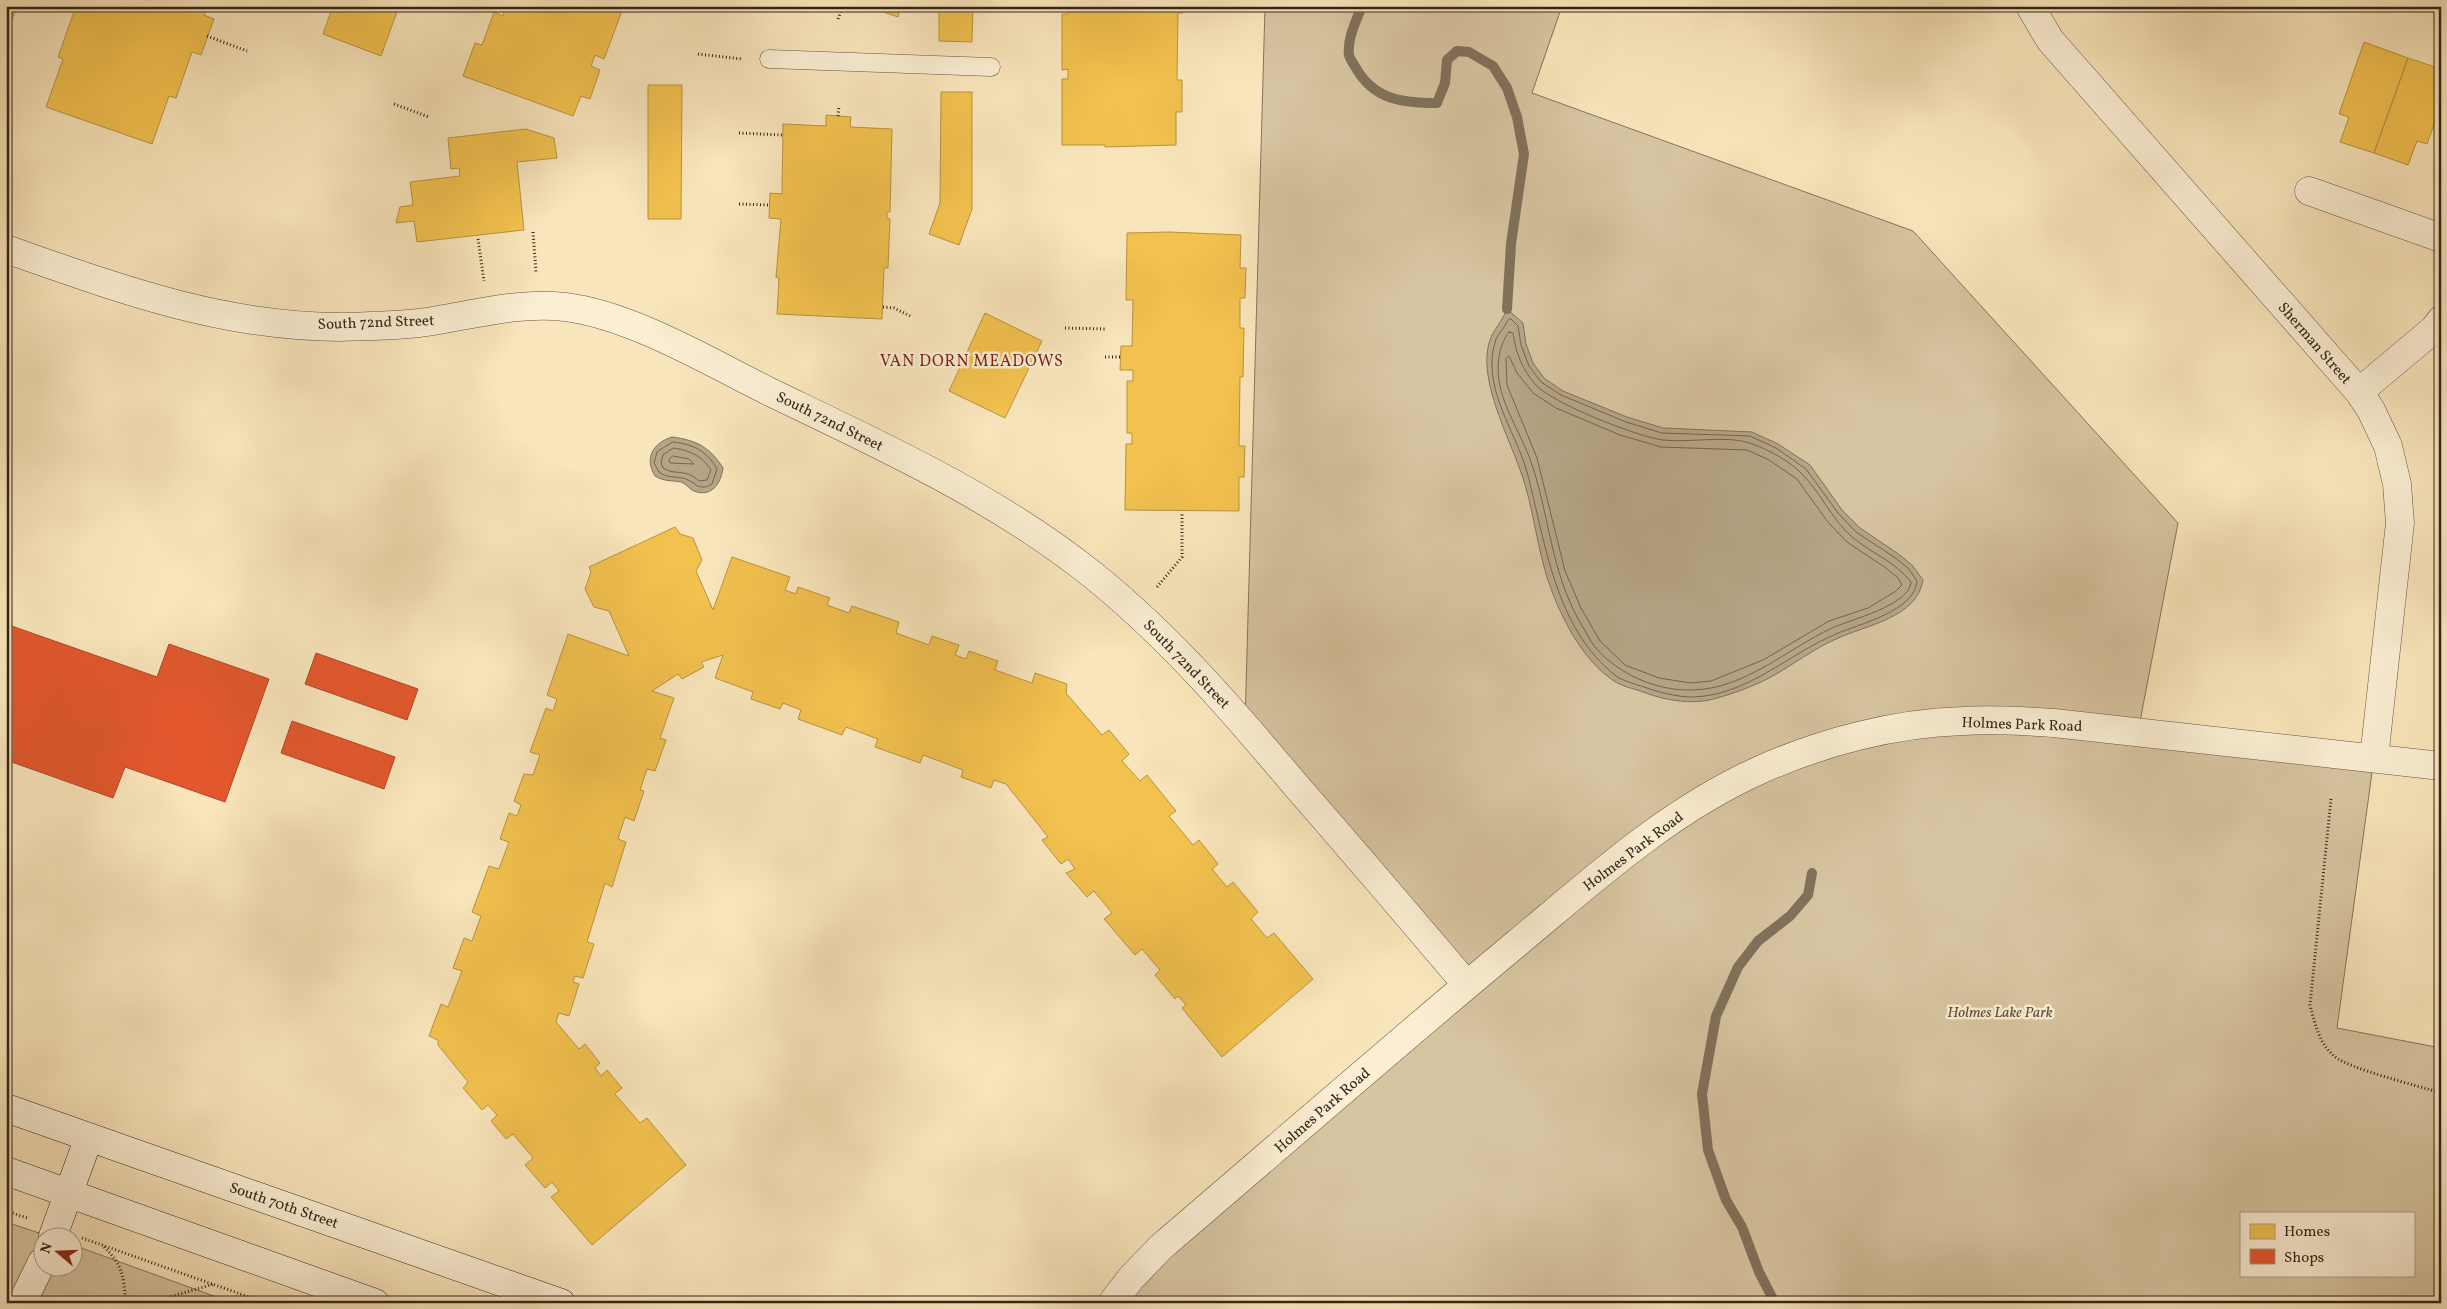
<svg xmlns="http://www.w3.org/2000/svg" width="2447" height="1309" viewBox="0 0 2447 1309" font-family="Vollkorn,serif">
  <rect width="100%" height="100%" fill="#f9e5bb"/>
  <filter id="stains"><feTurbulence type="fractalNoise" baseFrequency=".004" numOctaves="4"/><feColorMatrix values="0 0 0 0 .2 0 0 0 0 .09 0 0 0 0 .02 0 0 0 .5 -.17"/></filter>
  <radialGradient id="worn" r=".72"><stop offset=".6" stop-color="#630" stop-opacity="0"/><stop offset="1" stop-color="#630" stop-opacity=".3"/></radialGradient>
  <!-- green -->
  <path fill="#d7c4a0" stroke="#84745e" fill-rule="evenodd" d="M1265,6h297l-30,87 381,138 265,292 -40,209 236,26 -37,270 104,20v255h-1329l355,-318 -222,-261zM2241,1213h172v62h-172z
    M6,1222l42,14h-6v30h30l1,-21 160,58h-227z"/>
  <!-- water -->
  <path fill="#b5a485" stroke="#81715b" d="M1507,309l16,14 3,21 7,19 11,15 19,13 64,26 36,11 89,4 26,12 32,21 32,45 18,18 37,25 15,12 11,15c-6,38 -57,45 -87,59 -23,10 -43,26 -65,38 -17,9 -36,16 -54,21 -21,7 -50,3 -71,-5 -10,-4 -23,-6 -32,-12 -33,-22 -55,-67 -67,-104 -9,-29 -13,-60 -21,-89 -11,-42 -54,-112 -34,-153 5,-9 11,-16 15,-26z
    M672,437c24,3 38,10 51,31 -2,15 -11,30 -29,23 -5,-2 -7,-7 -13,-9 -10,-2 -16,0 -26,-6 -11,-18 -2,-33 17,-39z"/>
  <!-- homes -->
  <path fill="#f2c14e" stroke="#b8923f" d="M6,6h11l-11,31z
    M76,6h132l-4,9 10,4 -13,36 -9,-3 -16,46 -7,-2 -17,48 -106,-37 17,-48 -5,-2z
    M333,6h66l-18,50 -58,-22z
    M506,6h106l10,5 -18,48 -9,-4 -4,11 9,4 -10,29 -9,-3 -8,20 -110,-40 12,-33 7,2 12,-33 9,4z
    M866,6h35l-3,11z
    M939,6h34l-1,36 -33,-1z
    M1183,6v7h-5l-1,67h5v32h-6v33l-71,2v-2h-43v-66h6v-10l-6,1v-56h6l1,-7 -11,-1z
    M2364,42l44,16 -34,95 -34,-11 9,-25 -10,-3z
    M2408,58l33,11v36l-14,39 -10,-3 -9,24 -34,-12z
    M648,85h34l-1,134h-33z
    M941,92h31v117l-13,36 -30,-11 11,-31z
    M826,115l25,2 -1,10 42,2 -2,83h-3v6l3,1 -2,49h-4l-2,51 -105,-5 2,-36 -3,-1 5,-58 -12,-1 1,-25 12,1 1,-70 43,2z
    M526,129l28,9 3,20 -40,4 7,68 -107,12 -3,-21 -18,2 4,-16 13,-2 -3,-23 50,-6 -1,-8 -8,1 -3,-31z
    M1169,232l72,3 -1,33h6l-1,30h-5v30h4l-1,49h-3l-1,69h6l-1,31h-5v34l-114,-1 1,-66h6v-11h-5v-52h6v-11h-13l1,-24h11l1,-46h-7l1,-67z
    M985,313l57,28 -37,77 -56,-27z
    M675,527l5,7 13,4 9,22 -6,11 17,39 19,-53 58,20 -5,13 11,4 2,-7 32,11 -3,7 22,8 3,-7 47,16 -3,11 33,12 3,-9 27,9 -4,10 11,4 3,-8 29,10 -3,9 37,13 3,-10 32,11 -1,9 36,42 7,-5 20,24 -7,7 18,20 7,-6 29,36 -7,5 24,29 6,-5 19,24 -6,5 15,18 6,-5 25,30 -7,7 16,19 7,-5 39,46 -91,78 -40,-49 4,-3 -8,-9 -3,3 -20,-24 5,-5 -18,-21 -7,6 -31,-36 8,-6 -18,-22 -7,6 -21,-24 9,-4 -7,-10 -7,5 -19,-24 6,-3 -42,-53 -12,-4 -3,8 -30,-11 2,-7 -40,-15 -3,8 -45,-16 3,-8 -32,-12 -4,8 -44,-16 3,-9 -18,-7 -3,6 -29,-10 2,-7 -38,-14 8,-23 -22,7 3,5 -22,12 -4,-5 -26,17 22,7 -14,40 6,2 -11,31 -8,-2 -7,21 4,1 -10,30 -9,-4 -7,22 8,3 -14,45 -7,-4 -18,59 7,2 -11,34 -8,-2 -2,6 6,2 -10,32 -10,-3 -3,9 23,27 6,-5 15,19 -5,5 6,8 6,-6 15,18 -7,6 25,29 7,-5 39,47 -94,80 -41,-48 8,-6 -7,-9 -7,6 -20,-23 8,-7 -20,-24 -7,5 -15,-18 6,-6 -9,-10 -6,5 -19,-22 5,-6 -30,-37v-5l-9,-4 12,-32 7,3 14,-36 -9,-3 11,-30 8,3 9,-25 -9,-4 17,-46 10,3 10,-27 -9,-3 9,-26 8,3 4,-11 -7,-4 10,-27 9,1 7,-20 -10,-3 16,-44 7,3 4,-12 -10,-4 21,-61 61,22 -20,-45 -15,-4 -9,-18 6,-17 -2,-5z"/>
  <!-- shops -->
  <path fill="#e4572e" stroke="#af4828" d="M6,624l151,53 12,-33 100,35 -44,123 -100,-35 -12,31 -107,-38z
    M316,653l102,36 -11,31 -102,-36z
    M292,721l103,36 -11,32 -103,-36z"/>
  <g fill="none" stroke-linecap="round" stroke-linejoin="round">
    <!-- shore -->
    <path stroke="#746450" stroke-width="1" d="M1511,319l7,7 3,19 8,21 12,16 20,13 65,27 36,11 88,3 26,12 30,21 32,44 18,19 38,25 14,11 9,13c-2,30 -58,43 -81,53 -48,20 -89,62 -144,63 -15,0 -34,-5 -48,-10 -9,-3 -21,-6 -28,-11 -62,-49 -70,-133 -89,-204 -12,-43 -47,-86 -31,-133 3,-6 9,-12 12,-19z
      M1509,332l4,1c3,20 9,36 22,51 16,19 103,53 128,56 27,3 63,-5 87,3 17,6 40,18 52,31 19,19 29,44 49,62 19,17 44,25 60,46 -1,23 -61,38 -79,46 -45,21 -87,61 -140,62 -36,1 -74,-16 -97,-43 -5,-6 -9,-15 -14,-23 -31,-53 -31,-109 -51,-165 -8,-22 -26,-51 -30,-73 -4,-18 -2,-40 9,-54z
      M1509,356l8,17 16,20 23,15 64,27 41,12 86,3 22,10 28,19 30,42 20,21 39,26 12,10 4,7 -6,6 -28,17 -39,13 -66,39 -52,21 -20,2 -32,-5 -34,-13 -25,-24 -19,-33 -16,-37 -28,-113 -30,-73 -1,-26z
      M673,442c20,2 34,9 44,27l-5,15c-14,9 -17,-4 -30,-6 -9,-2 -15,0 -23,-6l-5,-9 3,-11z
      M674,448c17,3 28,8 37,22l-4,10 -8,1c-14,-13 -23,-5 -36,-13l-2,-5 2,-8z
      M673,456l16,3 5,5 -24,-1 -1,-3z"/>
    <!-- stream -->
    <path stroke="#81715b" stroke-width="10" d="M1362,6c-6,15 -15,33 -13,49 1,4 5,10 7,13 18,32 47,35 81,35l8,-20 2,-23 10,-9 12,1 24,14 14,22 10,29 7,37 -13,90 -4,65
      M1775,1303l-16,-31 -17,-45 -16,-27 -18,-50 -6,-56 14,-78 22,-49 20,-26 32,-25 18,-21 4,-22"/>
    <defs>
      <path id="service" d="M769,59l222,8"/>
      <path id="minor" d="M2030,6l20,34 309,352 12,18 17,36 9,38 3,39 -26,235
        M2309,191l132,47
        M6,249c111,39 216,78 335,78 26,-1 53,-1 78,-4 48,-6 97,-22 146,-16 67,8 146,56 207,86 112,54 225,105 322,183 77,62 141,137 204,212 57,65 113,131 169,197
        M2359,392l75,-63 7,-9
        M1112,1303l19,-25 30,-31c118,-101 236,-204 355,-303 77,-64 152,-133 244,-174 62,-28 135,-47 203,-49 30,-2 60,0 91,2l387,43"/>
      <path id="secondary" d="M6,1108l555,195
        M6,1171l369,132
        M53,1236l36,-99
        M22,1303l20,-41"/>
    </defs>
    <!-- service casing -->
    <use href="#service" stroke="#645543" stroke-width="19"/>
    <!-- minor casing -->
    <use href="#minor" stroke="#645543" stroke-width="29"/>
    <!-- secondary casing -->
    <use href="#secondary" stroke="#32251b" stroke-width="29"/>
    <!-- path -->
    <path stroke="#32251b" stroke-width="3" stroke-dasharray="1 2.5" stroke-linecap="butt" d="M838,19l5,-13
      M207,36l40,15
      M698,54l44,5
      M394,104l35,13
      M838,116l1,-10
      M739,133l43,2
      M739,204l30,1
      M533,232l3,40
      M478,239l6,42
      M883,307l11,1 16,8
      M1065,328l41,1
      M1105,357h16
      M1157,587l25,-30v-45
      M2331,799l-21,206c5,19 9,38 24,51 15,13 85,30 107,37
      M6,1211l21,7
      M82,1238l184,65
      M104,1247c20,19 19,30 22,56
      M159,1303l10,-6 45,-13"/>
    <!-- service -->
    <use href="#service" stroke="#fbeed3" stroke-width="18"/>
    <!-- minor -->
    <use href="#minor" stroke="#fbeed3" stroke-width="28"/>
    <!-- secondary -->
    <use href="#secondary" stroke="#fbeed3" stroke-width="28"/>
  </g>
  <g text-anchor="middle" stroke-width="5" stroke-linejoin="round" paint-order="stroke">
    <!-- street labels -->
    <g font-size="15" fill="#32251b" stroke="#fbeed3">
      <text transform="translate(376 322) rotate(-2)" y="5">South 72nd Street</text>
      <text transform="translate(2315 343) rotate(49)" y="5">Sherman Street</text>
      <text transform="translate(830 421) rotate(26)" y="5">South 72nd Street</text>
      <text transform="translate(1187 664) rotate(46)" y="5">South 72nd Street</text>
      <text transform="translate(2022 724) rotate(2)" y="5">Holmes Park Road</text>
      <text transform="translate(1633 851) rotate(-37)" y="5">Holmes Park Road</text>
      <text transform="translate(1322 1110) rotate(-41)" y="5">Holmes Park Road</text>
      <text transform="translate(284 1205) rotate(19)" y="5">South 70th Street</text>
    </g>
    <!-- park labels -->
    <g font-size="15" font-style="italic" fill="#5b4d3c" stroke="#fbeed3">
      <text x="2000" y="1017">Holmes Lake Park</text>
    </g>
    <!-- neighbourhood labels -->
    <g font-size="16" letter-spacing="1" fill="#7a1f14" stroke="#fbeed3">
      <text x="972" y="366">VAN DORN MEADOWS</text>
    </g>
  </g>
  <!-- margin -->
  <rect width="2447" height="1309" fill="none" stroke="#f9e5bb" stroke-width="25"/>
  <rect x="8" y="8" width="2432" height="1294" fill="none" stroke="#32251b" stroke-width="2.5"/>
  <rect x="12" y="12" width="2422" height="1284" fill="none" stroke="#32251b"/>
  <!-- legend -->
  <rect x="2240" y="1212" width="175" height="65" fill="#fbeed3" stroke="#ab9e89"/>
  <rect x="2250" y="1224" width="25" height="15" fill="#f2c14e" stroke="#ab9e89"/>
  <text x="2284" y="1236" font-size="15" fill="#32251b">Homes</text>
  <rect x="2250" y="1249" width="25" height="15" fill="#e4572e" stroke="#ab9e89"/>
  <text x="2284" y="1262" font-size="15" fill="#32251b">Shops</text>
  <!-- north arrow -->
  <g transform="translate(58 1252) rotate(289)"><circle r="24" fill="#fbeed3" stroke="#ab9e89"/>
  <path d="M0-4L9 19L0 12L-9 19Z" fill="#8f2418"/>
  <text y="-8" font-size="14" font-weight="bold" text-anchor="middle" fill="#32251b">N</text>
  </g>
  <rect width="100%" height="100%" filter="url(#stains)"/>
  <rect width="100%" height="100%" fill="url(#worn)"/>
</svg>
